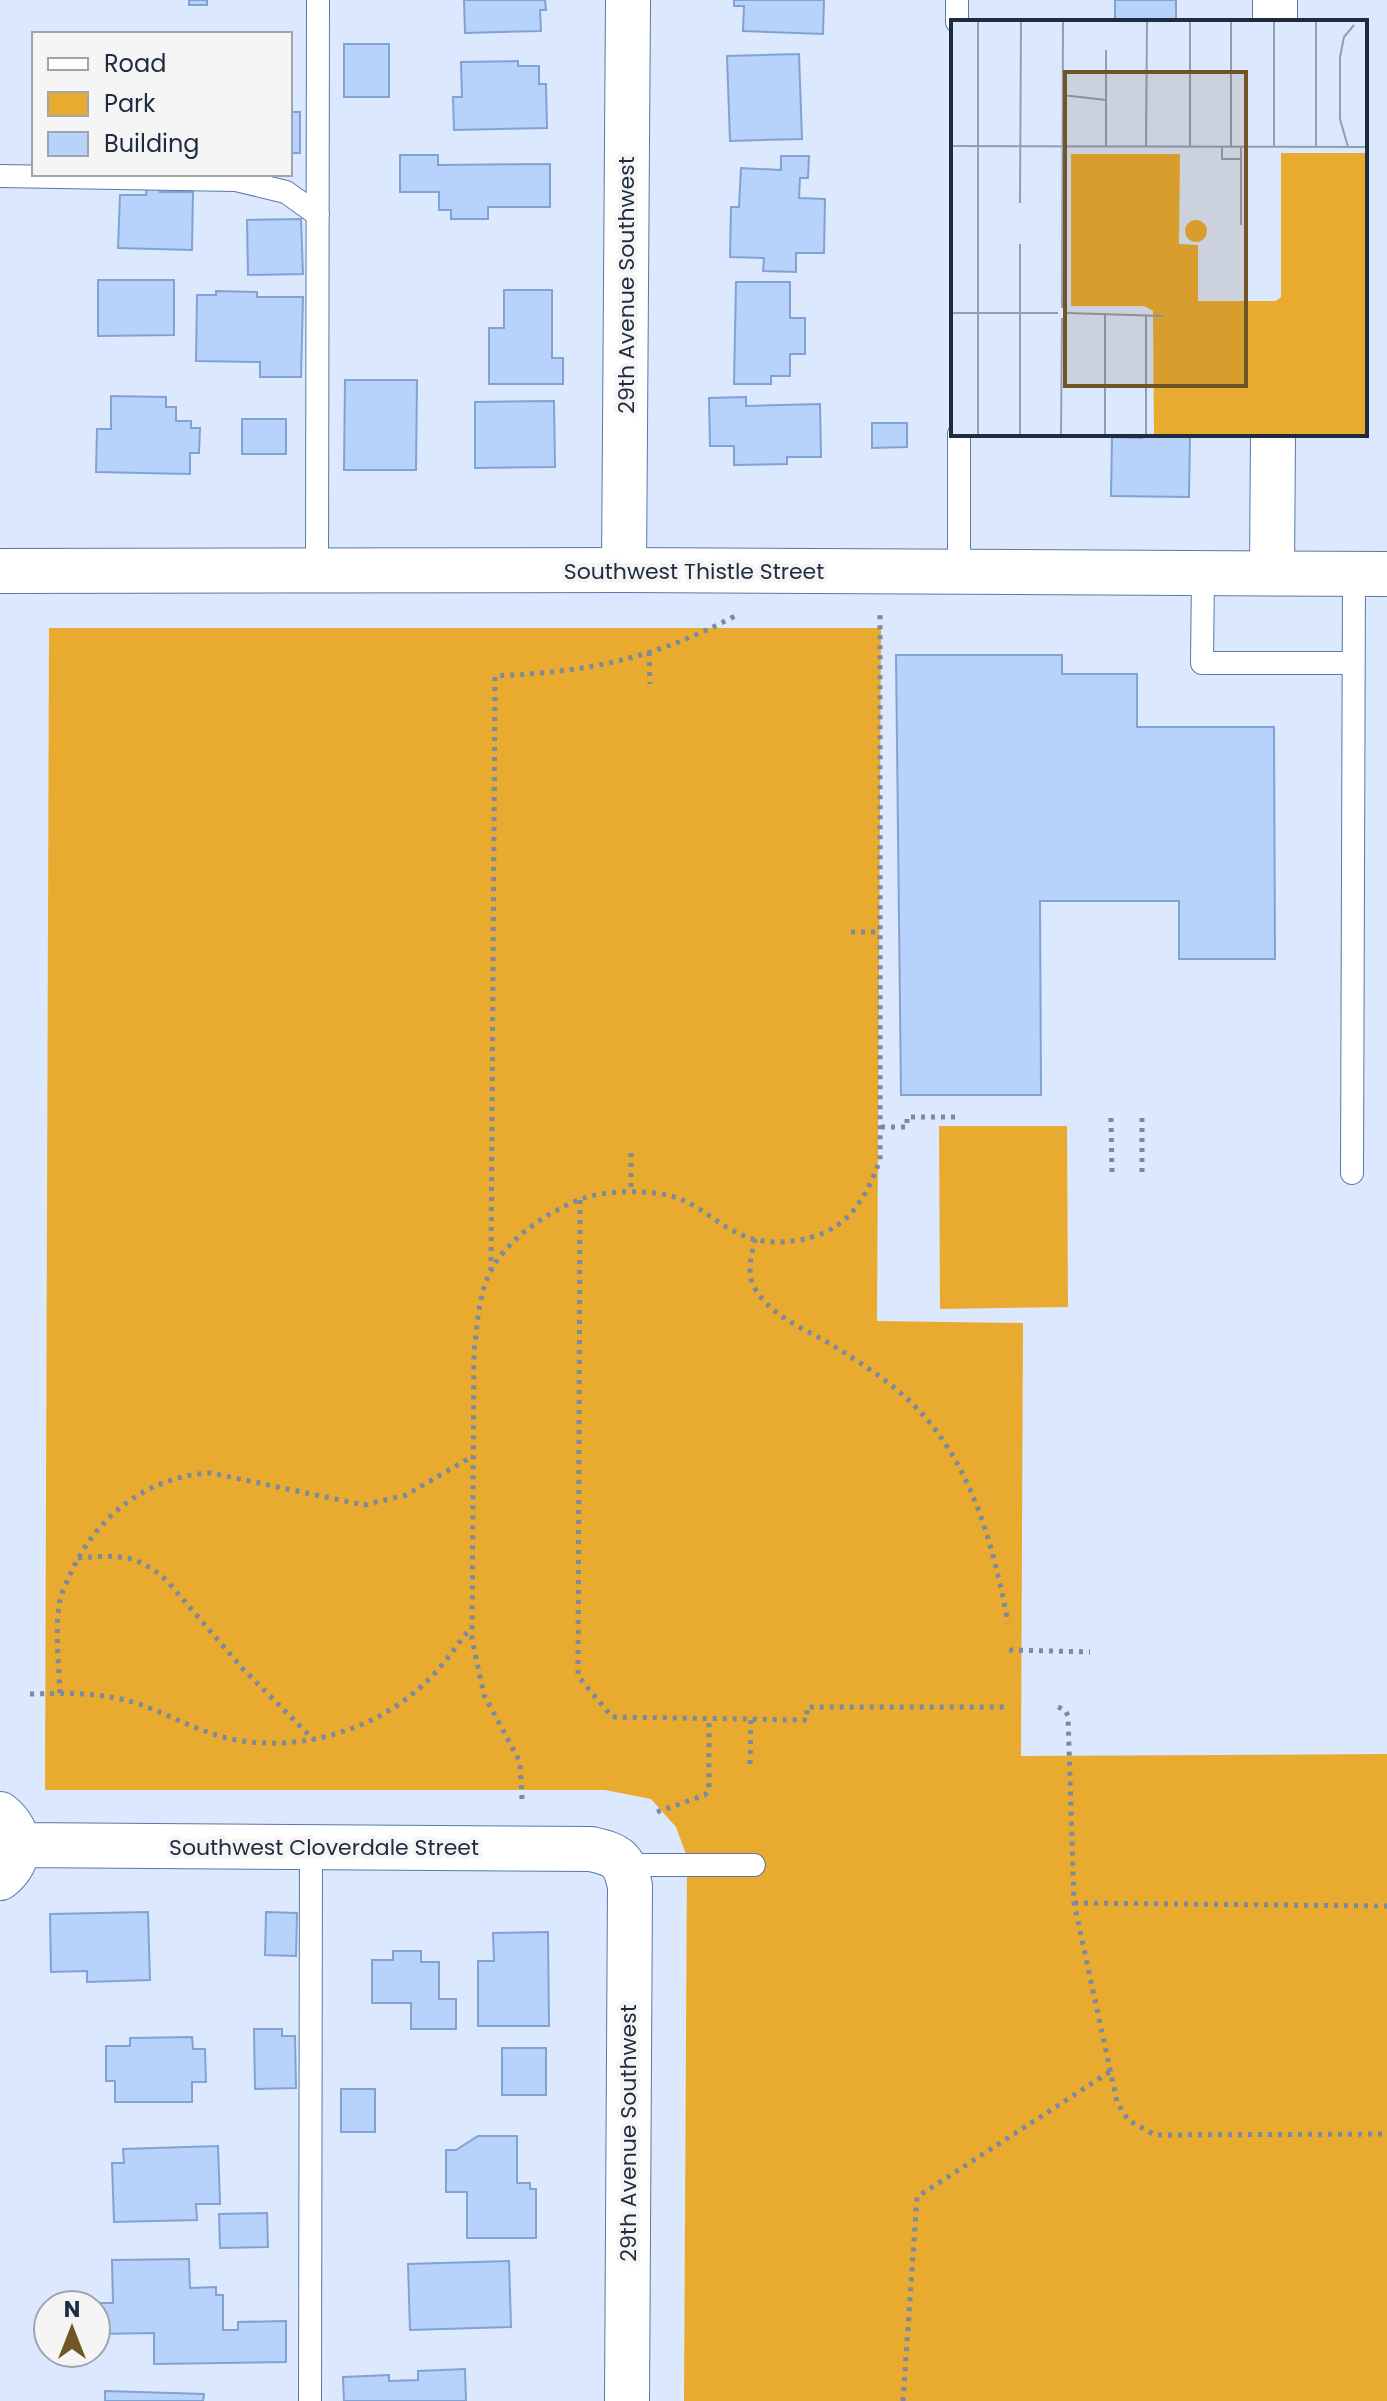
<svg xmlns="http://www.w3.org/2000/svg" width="1387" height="2401" viewBox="0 0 1387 2401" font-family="Poppins,sans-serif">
  <rect width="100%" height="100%" fill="#dbe8fe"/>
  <!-- green -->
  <path fill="#e9ab2f" d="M49,628h832l-4,693 146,2 -2,433 366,-2v647h-703l3,-544 -11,-30 -25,-28 -46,-9h-560z
    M939,1126h128l1,181 -128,2z"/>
  <!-- building -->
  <path fill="#b7d2fb" stroke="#82a2d3" stroke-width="2" d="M189,0h18v5h-18z
    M464,0h81l1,10h-6l1,21 -76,2z
    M734,0h90l-1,34 -80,-3 1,-25h-10z
    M1115,0h61v22h-61z
    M344,44h45v53h-45z
    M799,54l3,85 -72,2 -3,-85z
    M518,61v5h21v18h7l1,44 -93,2 -1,-33h9l-1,-35z
    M290,112h10v41h-10z
    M400,155h38v10l112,-1v43h-62v12h-37v-9h-12v-18h-39z
    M781,156h28l-1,22h-8l-1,20 26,1 -1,54h-28v19l-33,-1 1,-13 -34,-1 1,-50h8l2,-39 40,2z
    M147,186h14l-1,6h33l-1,58 -74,-2 2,-53h26z
    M301,219l2,55 -55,1 -1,-55z
    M98,280h76v55l-76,1z
    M736,282h54v36h15v36h-15v22h-19v8h-37z
    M504,290h48v68h11v26h-74v-56h15z
    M216,291l41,1v5h46l-2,80h-41v-15l-64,-1 1,-66h19z
    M345,380h72l-1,90h-72z
    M111,396l55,1v10h10v14h15v7h9l-1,25h-9v21l-94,-2 1,-43h14z
    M746,397v9l74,-2 1,53h-34v7l-53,1v-19h-24l-1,-48z
    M554,401l1,66 -80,1v-66z
    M242,419h44v35h-44z
    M872,423h35v24l-35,1z
    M1142,434h48l-1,63 -78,-1 1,-59 30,1z
    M896,655h166v19h75v53h137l1,232h-96v-58h-139l1,194h-140z
    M148,1912l2,68 -63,2v-11l-36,1 -1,-58z
    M266,1912l31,1 -1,43 -31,-1z
    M548,1932l1,94h-71v-65h16l-1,-28z
    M393,1951h28v11h18v37h17v30h-45v-26h-39v-43h21z
    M254,2029h28v7h13l1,52 -41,1z
    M192,2037l1,12h12l1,33h-14v20h-77v-21h-9v-35h24v-8z
    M502,2048h44v47h-44z
    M341,2089h34v43h-34z
    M478,2136h39v47h13v6h6v49h-69v-46h-21v-42h10z
    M218,2146l2,58h-24l1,16 -83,2 -2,-59h12l-1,-14z
    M267,2213l1,34 -48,1 -1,-34z
    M189,2259l1,29 26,-1v8h7v35h15v-8l48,-1v41l-132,2v-31l-55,1 -1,-31h15l-1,-43z
    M509,2261l2,66 -101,3 -2,-66z
    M465,2369l1,32h-122l-1,-24 46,-2v6l29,-1v-9z
    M105,2391l99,3 -1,7h-98z"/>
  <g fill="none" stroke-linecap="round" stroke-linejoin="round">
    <defs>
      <path id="lane" d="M957,0v22
        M0,176l236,4 50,12 32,23
        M959,434v139
        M317,570l1,-570
        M1203,573l-1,90h151
        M1352,1173l2,-599
        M625,1865h129
        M310,2401l1,-554"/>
      <path id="street" d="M1275,22v-22
        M624,570l4,-570
        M1272,573l1,-139
        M0,1814c23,18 23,46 0,64
        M18,1845l573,4c27,6 33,10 39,37l-3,515"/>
      <path id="secondary" d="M0,571l624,-1 763,4"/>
    </defs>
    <!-- lane casing -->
    <use href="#lane" stroke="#5b78a7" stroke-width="24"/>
    <!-- street casing -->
    <use href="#street" stroke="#5b78a7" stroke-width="46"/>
    <!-- secondary casing -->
    <use href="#secondary" stroke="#5b78a7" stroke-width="46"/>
    <!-- path -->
    <path stroke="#7c899e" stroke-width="5" stroke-dasharray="4 6" stroke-linecap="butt" d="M649,652l1,32
      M851,932h29
      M1111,1118l1,55
      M1142,1118v55
      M881,1127h26v-10h48
      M631,1153v39
      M580,1200l-2,476 34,41 195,3v-13h202
      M755,1239c-3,15 -9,33 -1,48 17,30 50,41 78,58 32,20 67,42 92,71 51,58 70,134 84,207
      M491,1271l4,-595c93,-4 158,-17 240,-60
      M78,1558c40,-3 58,-5 89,23l76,88 70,70
      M1009,1650l81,2
      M60,1693c-1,-26 -5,-61 -1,-87 1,-10 6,-20 10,-29 25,-59 77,-101 142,-104l153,32 42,-10 67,-39
      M30,1694c38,-1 72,-2 109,10 31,11 60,28 92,35 67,14 143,-8 193,-55 18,-16 32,-38 47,-57
      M1058,1707l7,3 3,6 6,187 43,199 11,18 27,15 232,-1
      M750,1764l1,-45
      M522,1799l-2,-37 -36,-67 -12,-56 2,-288c3,-23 4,-50 13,-72 15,-37 60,-68 97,-81 24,-8 72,-9 96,1 23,9 41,28 64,37 14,6 33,7 48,5 51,-6 71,-35 88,-81v-547
      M657,1812l48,-17 4,-5v-72
      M1074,1903l313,3
      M903,2401l14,-204 194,-126"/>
    <!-- lane -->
    <use href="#lane" stroke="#fff" stroke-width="22"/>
    <!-- street -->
    <use href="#street" stroke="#fff" stroke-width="44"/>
    <!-- secondary -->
    <use href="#secondary" stroke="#fff" stroke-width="44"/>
  </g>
  <g text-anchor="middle" stroke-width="8" stroke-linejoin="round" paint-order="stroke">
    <!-- street labels -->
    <g font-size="22" fill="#1f2c40" stroke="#f5f5f5">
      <text transform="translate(626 285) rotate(-90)" y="8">29th Avenue Southwest</text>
      <text x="694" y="579">Southwest Thistle Street</text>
      <text x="324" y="1855">Southwest Cloverdale Street</text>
      <text transform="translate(628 2133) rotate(-90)" y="8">29th Avenue Southwest</text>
    </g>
  </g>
  <!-- overview -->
  <g transform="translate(951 20)">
    <rect width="416" height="416" fill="#dbe8fe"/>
    <path d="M330,133h86v283h-213l-1,-125 -9,-5h-73v-152h109l-1,90 19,1v56h78l5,-4zM234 211a11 11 0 1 1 22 0a11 11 0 1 1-22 0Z" fill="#e9ab2f"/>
    <path fill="none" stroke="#909db2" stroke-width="2" d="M239,0v127M323,0v127M365,0v127M155,30v97M111,75l44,5M0,126l416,1M195,127l1,-127M271,127v12h19M280,127v-127M397,127l-8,-28v-62l4,-20 10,-12M69,183l1,-183M290,205v-78M111,288l1,-288M0,293h107M116,293l96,3M195,296v120M27,416v-416M69,416v-192M110,416l1,-118M154,416v-123"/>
    <path fill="#705627" fill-opacity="0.15" stroke="#705627" stroke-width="4" d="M114,52h181v314h-181z"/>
    <rect width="416" height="416" fill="none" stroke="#1f2c40" stroke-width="4"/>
  </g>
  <!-- legend -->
  <rect x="32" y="32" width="260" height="144" fill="#f5f5f5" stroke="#9fa5ad" stroke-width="2"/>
  <rect x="48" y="58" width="40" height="12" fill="#ffffff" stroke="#9fa5ad" stroke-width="2"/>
  <text x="104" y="72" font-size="24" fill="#1f2c40">Road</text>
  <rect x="48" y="92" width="40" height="24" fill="#e9ab2f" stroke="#9fa5ad" stroke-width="2"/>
  <text x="104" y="112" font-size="24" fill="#1f2c40">Park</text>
  <rect x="48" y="132" width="40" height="24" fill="#b7d2fb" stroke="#9fa5ad" stroke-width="2"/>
  <text x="104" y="152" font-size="24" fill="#1f2c40">Building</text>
  <!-- north arrow -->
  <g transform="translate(72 2329)"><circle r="38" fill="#f5f5f5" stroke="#9fa5ad" stroke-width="2"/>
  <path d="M0-6L14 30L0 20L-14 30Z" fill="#705627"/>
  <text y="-12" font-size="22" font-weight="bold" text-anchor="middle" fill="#1f2c40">N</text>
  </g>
</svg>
